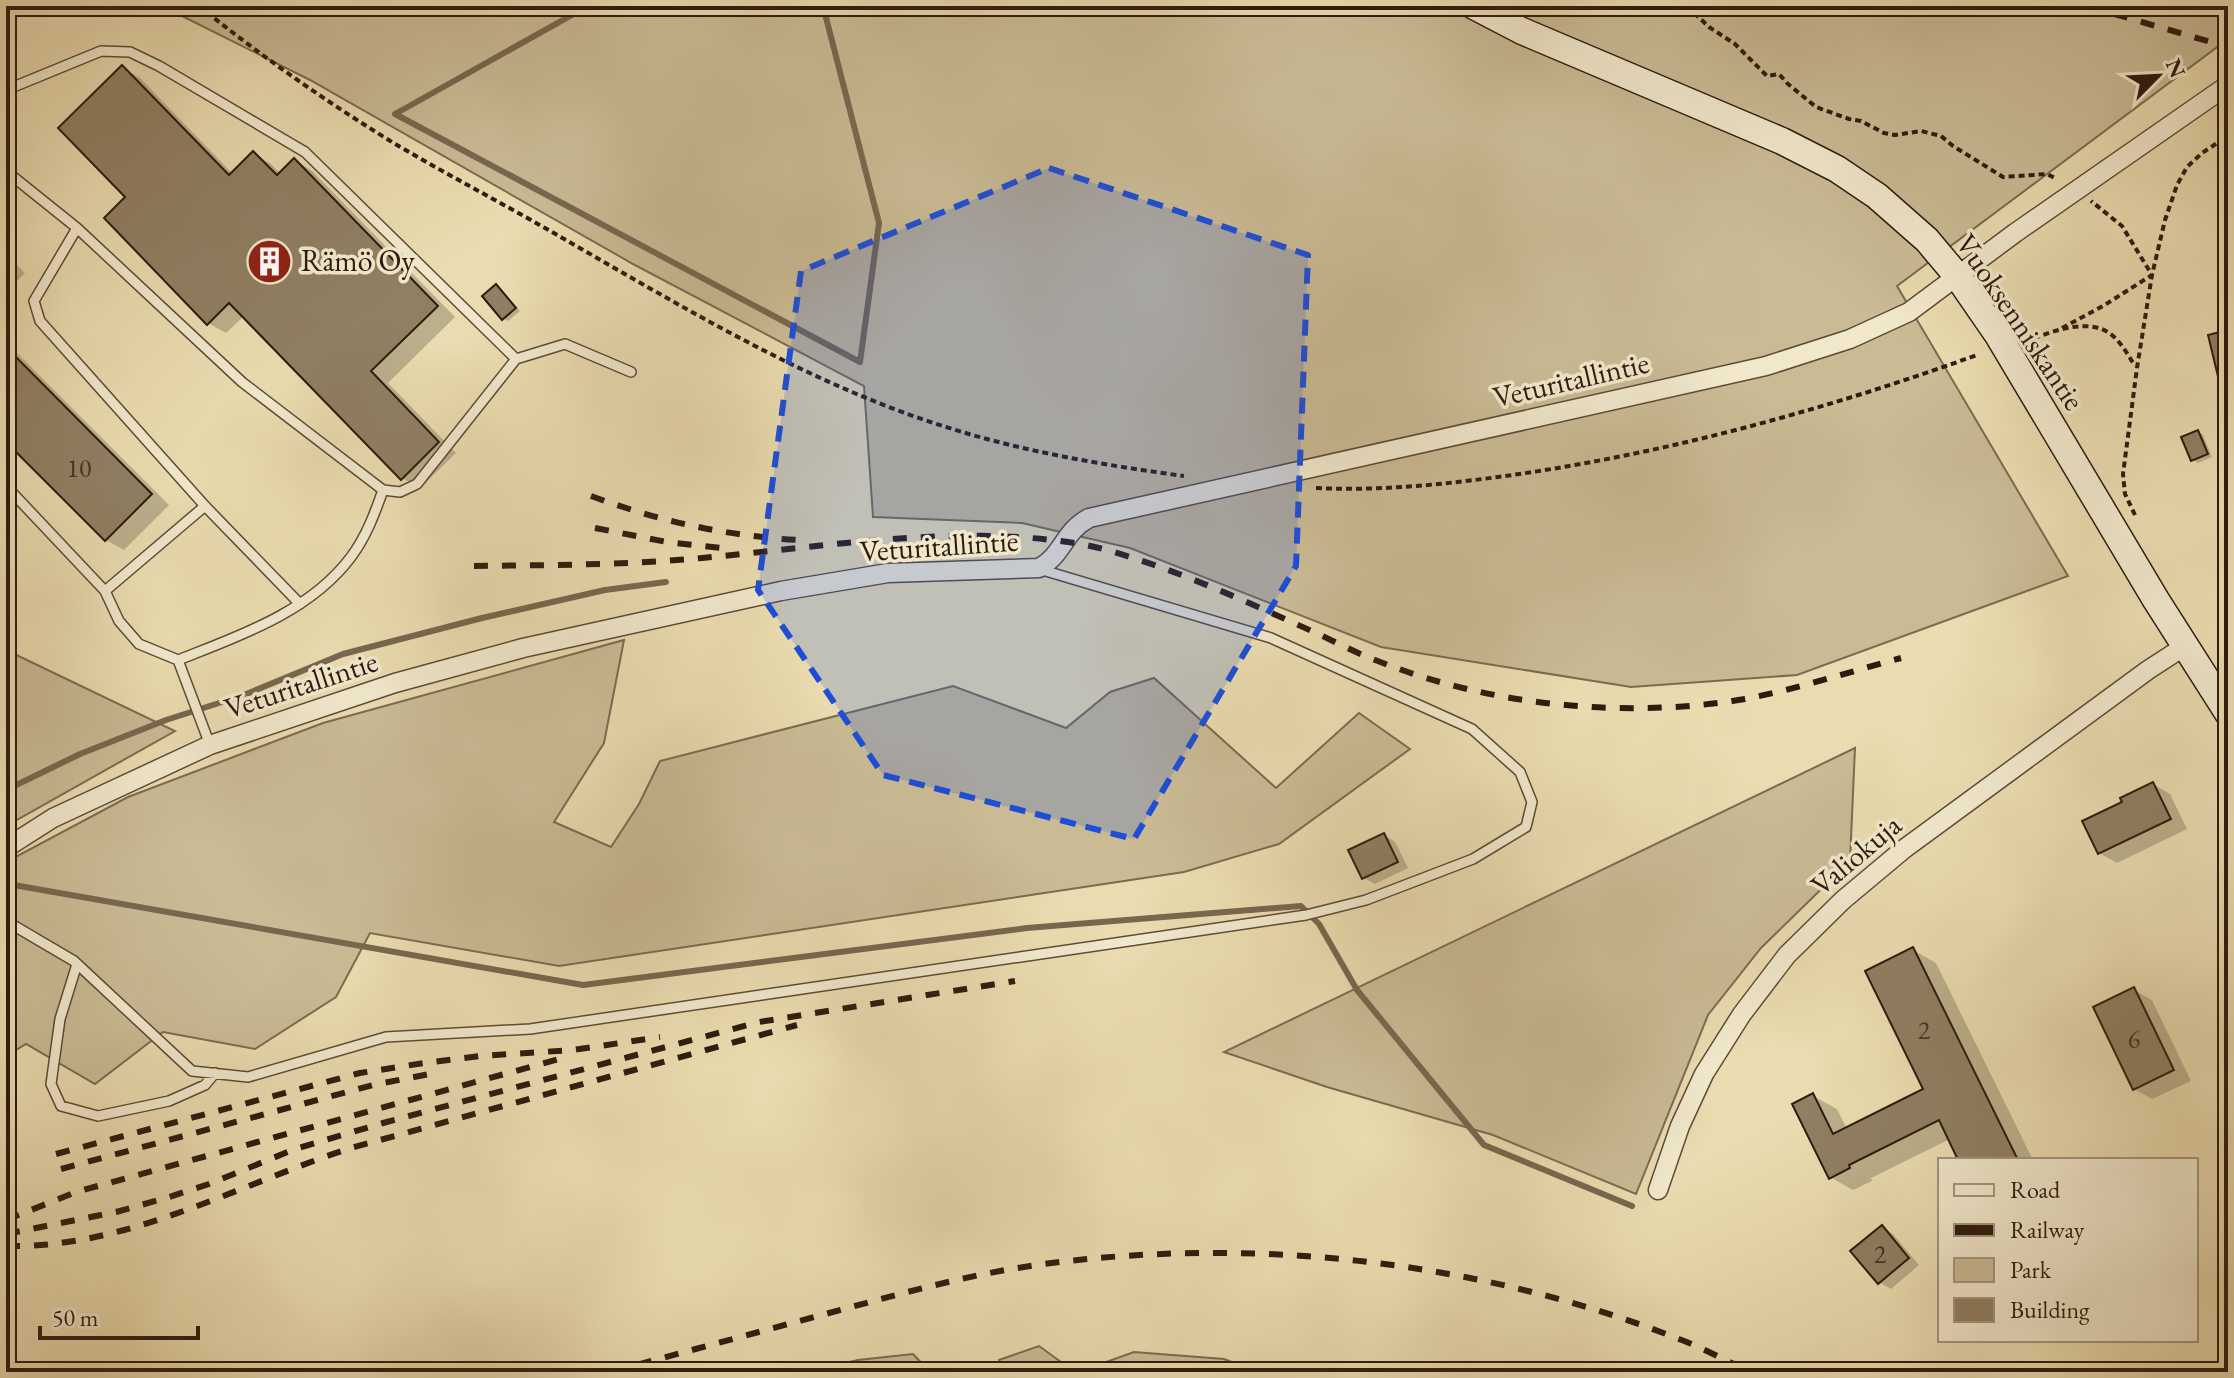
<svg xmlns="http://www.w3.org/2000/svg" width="2234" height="1378" viewBox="0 0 2234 1378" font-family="'EB Garamond',serif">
  <rect width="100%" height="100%" fill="#eadcb0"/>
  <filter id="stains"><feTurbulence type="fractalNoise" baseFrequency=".0025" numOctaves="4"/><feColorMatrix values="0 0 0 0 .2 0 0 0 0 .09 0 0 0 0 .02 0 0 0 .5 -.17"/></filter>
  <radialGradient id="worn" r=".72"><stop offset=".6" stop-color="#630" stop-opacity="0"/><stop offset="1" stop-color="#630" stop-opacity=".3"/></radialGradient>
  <!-- green -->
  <path fill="#cabb95" stroke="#7c6b52" stroke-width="2" d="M162,6h2066v33l-331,247 171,290 -271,99 -166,12 -250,-40 -251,-99 -108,-25 -149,-6 -9,-131 -231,-122 -323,-184z
    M624,640l-20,103 -50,79 57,25 28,-43 21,-43 293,-75 113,42 44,-36 44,-14 122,110 83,-75 51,36 -131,95 -95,28 -625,94 -189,-33 -34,64 -81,52 -92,-17 -68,52 -69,-40 -20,12v-194l122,-65 195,-74z
    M6,650l169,81 -169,95z
    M1855,748l-5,113 -89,87 -53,67 -72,179 -143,-59 -166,-48 -103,-35z
    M1039,1346l22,16 1,10h-62l-1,-12z
    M1134,1352l90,7 34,13h-170l4,-5z
    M913,1354l17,18h-123l51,-12z"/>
  <!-- shadow -->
  <path fill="#0003" d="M123,68l17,10 93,96 21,-20 17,10 10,10 14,-14 17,11 143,146 -67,66 68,70 -36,35 -18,-10 -158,-162 -18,17 -18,-10 -80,-126z
    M6,254l19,19 -19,19z
    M496,287l5,2 19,22 -12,10 -5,-3z
    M6,342l163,163 -45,45 -18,-10 -100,-101z
    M2198,432l5,3 9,22 -14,6 -5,-3z
    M2153,784l17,10 17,35 -70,34 -18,-10 26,-50z
    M1384,835l11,7 13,26 -33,16 -11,-6z
    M1913,950l23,13 97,197h-73l-10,-21 -79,39 1,3 -19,9 -23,-13 -17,-81 24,13 10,20 79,-39z
    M2134,990l18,10 39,81 -39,18 -18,-10z
    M1882,1227l11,7 26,31 -28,24 -12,-7z"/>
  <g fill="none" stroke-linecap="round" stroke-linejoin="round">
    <!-- stream -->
    <path stroke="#78674f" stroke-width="6" d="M395,114l465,248 19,-139 -56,-217
      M395,114l193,-108
      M6,790l74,-36 86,-34 78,-25 99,-41 139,-36 123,-28 61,-8
      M6,881l2,3 575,101 444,-57 274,-22 18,18 38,66 127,155 148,61"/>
  </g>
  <!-- building -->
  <path fill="#907f63" stroke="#2e1b0f" stroke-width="2" d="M122,65l107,110 24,-24 24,24 17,-17 144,148 -67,65 68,71 -38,38 -172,-177 -22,22 -103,-107 21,-21 -67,-69z
    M496,284l20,24 -14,12 -20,-24z
    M2228,330v62l-6,1 -14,-58z
    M6,347l146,147 -47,47 -99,-99z
    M2198,430l10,24 -17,7 -10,-24z
    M2153,782l18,37 -73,35 -16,-33 40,-19 -2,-4z
    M1384,833l14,29 -36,17 -14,-29z
    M1913,947l105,213h-60l-19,-40 -90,45 1,3 -21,11 -37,-75 21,-11 20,41 90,-45 -58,-118z
    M2134,987l40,83 -41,20 -40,-83z
    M1882,1225l27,33 -31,26 -28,-33z"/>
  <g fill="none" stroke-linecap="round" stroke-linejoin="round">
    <defs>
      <path id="lane" d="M6,17l7,-11
        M6,90l95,-39 29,1 29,14 146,86 211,207 -99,125 -17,8 -17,-2 -141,-108 -165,-154 -71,-57
        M77,228l-43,73 6,20 165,185
        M516,359l49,-15 66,28
        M6,486l99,105 14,30 20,23 39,16 32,85
        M105,591l100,-85 95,98
        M178,660c61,-24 132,-48 173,-103 15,-20 24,-44 32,-67
        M6,921l68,40 118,110 56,6 138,-40 144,-8 776,-114 60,-15 107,-41 53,-32 6,-25 -12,-30 -48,-43 -201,-91 -232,-69
        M77,964l-17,55 -9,65 10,22 37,10 71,-15 36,-16 10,-12"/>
      <path id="street" d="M6,848l47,-30 157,-73 185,-62 128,-35 258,-57 107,-18 151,-5c25,-14 24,-36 50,-50l677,-152 84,-27 59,-27 106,-79 213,-148
        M1658,1190l22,-64 24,-52 38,-60 45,-59 56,-55 61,-51 244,-179 37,-24"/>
      <path id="secondary" d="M1474,6l48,25 260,110 55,28 40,27 50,44 31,37 40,58 158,265 72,113"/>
    </defs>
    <!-- lane casing -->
    <use href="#lane" stroke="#5d4b37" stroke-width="12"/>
    <!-- street casing -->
    <use href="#street" stroke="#5d4b37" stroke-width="21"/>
    <!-- secondary casing -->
    <use href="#secondary" stroke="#2e1b0f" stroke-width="29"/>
    <!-- path -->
    <path stroke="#2e1b0f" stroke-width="4" stroke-dasharray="6 4" stroke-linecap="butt" d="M199,6c62,50 129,97 198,139 49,29 99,55 148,83 128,73 260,155 401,199 78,25 158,38 238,49
      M1687,6l22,21 26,17 32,32 12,-2 9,10 28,23 33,12 12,2 23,12 11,2 26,-4 20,5 12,10 50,31 44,-3 10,5
      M2062,328l41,-22 49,-31 -30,-49 -31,-25
      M2034,338c23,-8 58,-21 79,-2 9,8 15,19 22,30
      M1316,488c61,3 122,-3 182,-11 163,-22 324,-66 479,-122
      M2135,515l-10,-21 -2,-20 14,-106 15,-93 13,-55 12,-35 10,-18 15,-14 26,-17"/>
    <!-- lane -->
    <use href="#lane" stroke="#f1e8cc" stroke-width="9"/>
    <!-- street -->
    <use href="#street" stroke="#f1e8cc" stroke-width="18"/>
    <!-- secondary -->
    <use href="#secondary" stroke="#f1e8cc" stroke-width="26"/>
    <!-- rail -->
    <path stroke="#2e1b0f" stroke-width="6" stroke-dasharray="14 14" stroke-linecap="butt" d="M2087,6l141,41
      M591,496c68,25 135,40 207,44
      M595,528l72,14 55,6
      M474,566c76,-1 153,-1 228,-8 121,-11 244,-33 366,-16 31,4 63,15 92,25 53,19 105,43 156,66 22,10 44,22 67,30 110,43 245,56 362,36 52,-10 104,-27 156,-41
      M56,1154l304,-81 64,-10 57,-7 92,-6 87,-13
      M61,1169l312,-84 67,-13
      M6,1220l70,-28 483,-133
      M6,1234l110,-22 50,-14 43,-14 86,-35 88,-26 376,-101 256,-41
      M6,1246c121,3 233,-62 345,-98l446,-123
      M611,1372c77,-21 155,-42 233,-63 66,-18 132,-36 200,-45 212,-28 436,-3 635,75 24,9 48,22 71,33"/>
  </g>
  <!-- marked area -->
  <path fill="#1d4ed8" fill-opacity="0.2" stroke="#1d4ed8" stroke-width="6" stroke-dasharray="16 10" stroke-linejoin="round" d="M1049,168l259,87 -12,311 -162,273 -251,-64 -125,-185 43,-319z"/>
  <!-- icons -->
  <defs>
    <symbol id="building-disc" viewBox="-11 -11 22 22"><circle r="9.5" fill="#8f2418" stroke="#f1e8cc"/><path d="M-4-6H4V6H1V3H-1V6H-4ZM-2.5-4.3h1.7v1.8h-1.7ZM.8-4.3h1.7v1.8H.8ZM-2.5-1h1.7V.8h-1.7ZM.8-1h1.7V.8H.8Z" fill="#fff"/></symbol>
  </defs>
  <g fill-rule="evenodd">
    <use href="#building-disc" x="244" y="236" width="51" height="51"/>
  </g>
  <g text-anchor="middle" stroke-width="7" stroke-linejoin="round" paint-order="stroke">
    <!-- number labels -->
    <g font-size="26" fill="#463424">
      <text x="79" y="477">10</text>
      <text x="1924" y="1039">2</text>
      <text x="2134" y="1048">6</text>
      <text x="1880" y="1263">2</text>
    </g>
    <!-- poi labels -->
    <g font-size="30" fill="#2e1b0f" stroke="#f1e8cc" text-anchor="start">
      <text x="301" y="271">Rämö Oy</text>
    </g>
    <!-- street labels -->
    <g font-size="30" fill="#2e1b0f" stroke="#f1e8cc">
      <text transform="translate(2020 322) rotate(56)" y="10">Vuoksenniskantie</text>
      <text transform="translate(1571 380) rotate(-13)" y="10">Veturitallintie</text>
      <text transform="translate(939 546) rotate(-4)" y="10">Veturitallintie</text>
      <text transform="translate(301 685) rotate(-18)" y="10">Veturitallintie</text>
      <text transform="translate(1856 855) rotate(-40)" y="10">Valiokuja</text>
    </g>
  </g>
  <!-- margin -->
  <rect width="2234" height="1378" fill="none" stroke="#eadcb0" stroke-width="32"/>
  <rect x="8" y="8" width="2218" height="1362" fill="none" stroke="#2e1b0f" stroke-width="4"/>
  <rect x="16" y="16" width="2202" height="1346" fill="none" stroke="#2e1b0f" stroke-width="2"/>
  <!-- legend -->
  <rect x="1938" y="1158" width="260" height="184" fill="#f1e8cc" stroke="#a39680" stroke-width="2"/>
  <rect x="1954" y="1184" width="40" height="12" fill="#f1e8cc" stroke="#a39680" stroke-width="2"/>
  <text x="2010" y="1198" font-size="24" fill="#2e1b0f">Road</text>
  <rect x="1954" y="1224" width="40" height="12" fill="#2e1b0f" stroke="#a39680" stroke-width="2"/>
  <text x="2010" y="1238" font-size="24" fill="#2e1b0f">Railway</text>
  <rect x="1954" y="1258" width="40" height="24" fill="#cabb95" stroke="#a39680" stroke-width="2"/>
  <text x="2010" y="1278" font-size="24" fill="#2e1b0f">Park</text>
  <rect x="1954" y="1298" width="40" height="24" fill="#907f63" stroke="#a39680" stroke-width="2"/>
  <text x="2010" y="1318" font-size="24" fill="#2e1b0f">Building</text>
  <!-- north arrow -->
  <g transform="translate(2158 76) rotate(66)" stroke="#f1e8cc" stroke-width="6" paint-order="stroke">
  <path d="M0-6L14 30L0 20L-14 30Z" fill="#2e1b0f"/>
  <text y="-12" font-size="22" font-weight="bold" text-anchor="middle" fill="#2e1b0f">N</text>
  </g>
  <!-- scale -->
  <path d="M40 1326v12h158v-12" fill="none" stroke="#2e1b0f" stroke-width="4"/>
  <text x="52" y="1326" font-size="24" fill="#2e1b0f" stroke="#f1e8cc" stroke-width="6" paint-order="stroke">50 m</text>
  <rect width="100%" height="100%" filter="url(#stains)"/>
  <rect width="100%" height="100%" fill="url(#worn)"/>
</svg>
